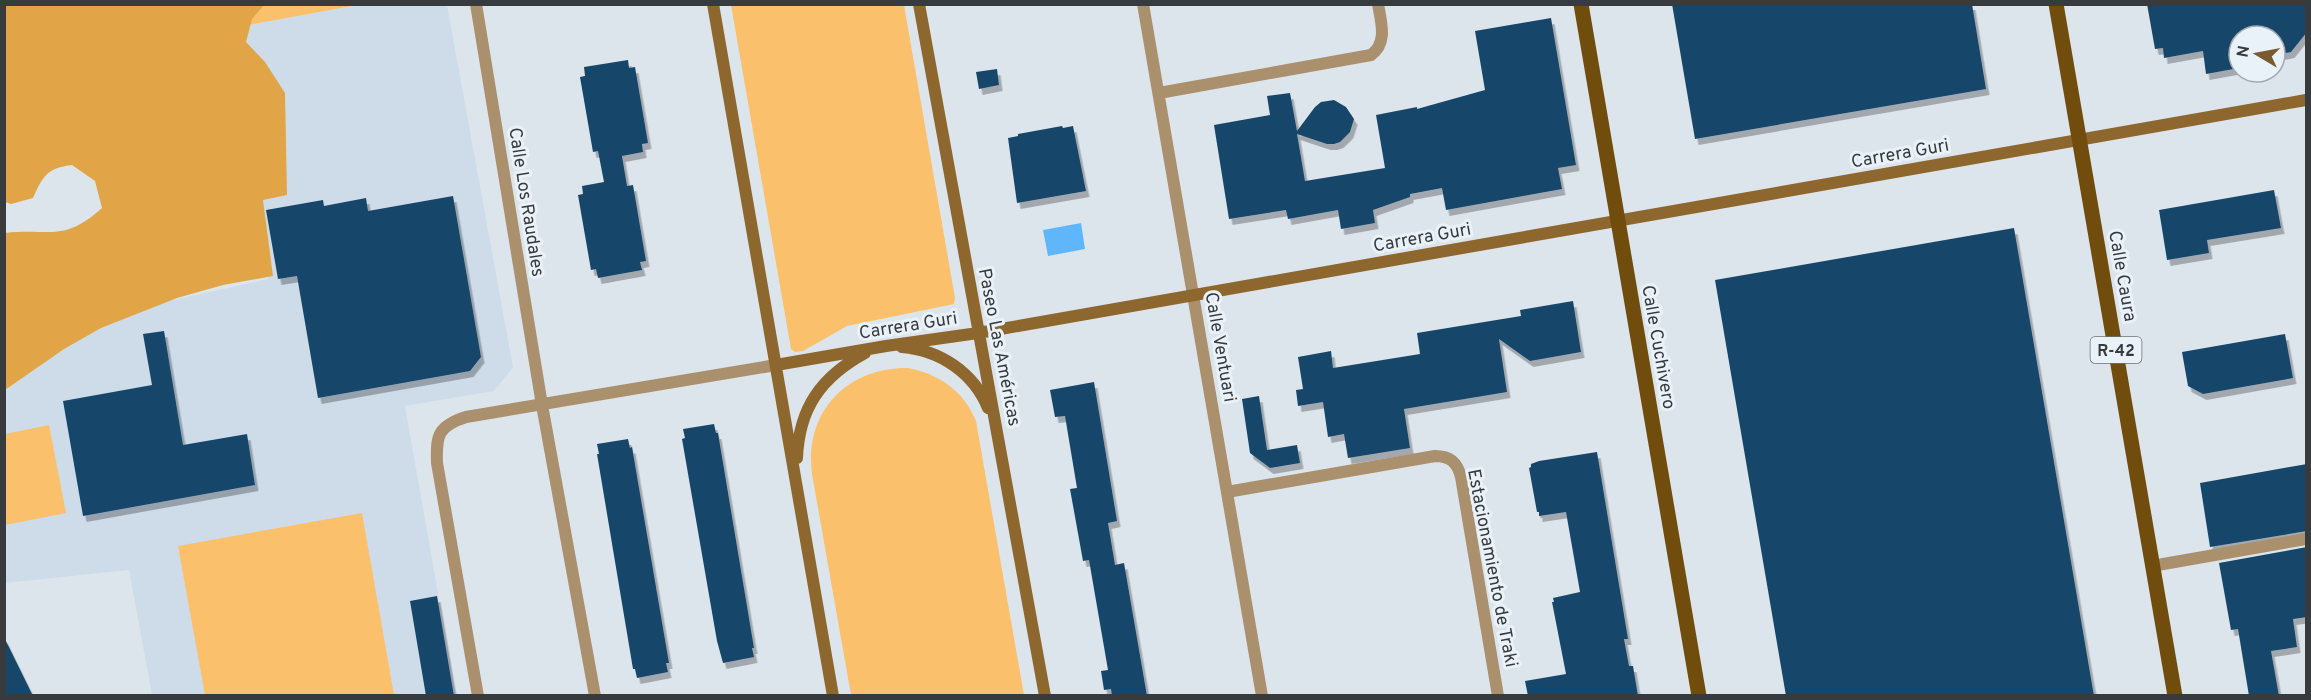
<svg xmlns="http://www.w3.org/2000/svg" width="2311" height="700" viewBox="0 0 2311 700" font-family="Overpass,sans-serif">
  <defs>
    <filter id="shadow"><feDropShadow dx="3.5" dy="6" stdDeviation="0" flood-color="#0004"/></filter>
  </defs>
  <rect width="100%" height="100%" fill="#dde5ec"/>
  <!-- built -->
  <path fill="#cedce9" d="M357,5h90l66,362 -19,24 -89,15 51,289h-304l-23,-125 -124,13 -1,-191 95,-76 169,-37 -41,-250z"/>
  <!-- green -->
  <path fill="#fac06b" d="M223,4l134,1 -130,24z
    M731,5h173l51,293 -1,6 -107,22 -44,25 -8,1 -4,-3z
    M908,368c31,6 56,23 68,53l48,274h-173l-39,-221c-8,-62 35,-107 96,-106z
    M49,425l17,88 -61,12v-91z
    M362,513l32,182h-189l-27,-149z"/>
  <!-- forest -->
  <path fill="#e1a446" d="M5,4l259,1 -12,14 -6,23 19,20 20,31 2,102 -24,5 10,76 -50,9 -46,13 -76,30 -37,21 -59,41v-157c45,-5 58,10 97,-25l-7,-27 -23,-16c-25,3 -29,11 -39,33l-22,6 -6,-2z"/>
  <!-- water -->
  <path fill="#60b6fb" d="M1081,223l4,26 -37,7 -5,-26z"/>
  <!-- building -->
  <path fill="#18476a" filter="url(#shadow)" d="M1672,4h300l14,85 -291,50z
    M2147,4h160v28l-16,20 -16,3v-19h-36v32l-33,6 -3,-23 -39,7 -1,-10 -8,1z
    M1551,18l25,147 -18,3 4,21 -116,21 -4,-22 -32,6v3l-37,13 2,13 -34,6 -3,-19 -50,9 -2,-9 -57,9 -15,-94 56,-10 -3,-19 23,-3 7,38 18,-24 6,-5 13,-2 12,7 8,12 -4,13 -10,10 -6,2h-7l-30,-10 8,47 80,-13 -9,-53 41,-8v2l68,-19 -10,-59z
    M628,60l1,8 6,-1 13,76 -6,1 1,8 -21,4 5,30 6,-1 13,76 -6,1 2,8 -44,8 -2,-9 -5,1 -13,-75 5,-1 -1,-8 22,-4 -6,-31 -5,1 -13,-75 5,-1 -1,-9z
    M997,69l2,16 -20,4 -3,-17z
    M1062,126l1,2 10,-2 13,65 -69,12 -9,-65 10,-2v-2z
    M2274,190l7,38 -74,12 2,13 -42,7 -8,-50z
    M453,196l28,161 -11,14 -152,27 -21,-122 -19,3 -12,-69 57,-10 1,6 42,-8 2,13z
    M2014,228l80,468h-308l-71,-416z
    M1573,301l8,51 -51,9 -31,-22 8,53 -103,17 6,39 -62,10 -4,-24 -16,3 -5,-35 -25,4 -2,-16 7,-1 -5,-32 33,-6 2,17 87,-14 -3,-21 104,-17 -1,-6z
    M164,331l19,114 64,-11 8,51 -172,31 -20,-115 89,-16 -9,-51z
    M2285,334l8,44 -90,16 -15,-8 -6,-34z
    M1094,382l23,139 -9,2 7,42 9,-2 23,133h-35l-1,-7 -7,1 -3,-19 7,-1 -19,-110 -6,1 -13,-72 7,-1 -12,-72 -10,1 -5,-27z
    M1259,396l8,54 30,-5 3,18 -30,5 -20,-15 -8,-54z
    M714,424l2,9h2l36,215h-2l2,9 -31,6 -6,-22 -35,-202 3,-1 -2,-9z
    M628,439l2,9 2,-1 37,216h-3l2,9 -31,6 -2,-9h-2l-36,-215h2l-2,-10z
    M1597,452l31,187h-4l5,27h4l5,30h-110l-3,-15 41,-7 -14,-72h2l-1,-4 27,-6 -14,-80 -27,4v-4h-2l-8,-44 2,-1v-3l8,-3z
    M2307,464v67l-97,16 -10,-64z
    M2307,547v70l-14,2 4,28 -26,4 8,45h-30l-11,-67 -7,1 -12,-67z
    M437,596l17,100h-28l-16,-95z
    M4,637l29,59h-29z"/>
  <g fill="none" stroke-linecap="round" stroke-linejoin="round">
    <!-- street -->
    <path stroke="#aa906c" stroke-width="12" d="M476,4l66,401 53,291
      M1143,4l119,692
      M1159,93l212,-38c17,-12 10,-33 7,-51
      M1227,492l208,-36c15,0 22,6 26,21l37,219
      M2152,566l154,-27
      M478,696l-41,-233c-1,-28 1,-37 29,-46l310,-52"/>
    <!-- secondary -->
    <path stroke="#8d672e" stroke-width="12" d="M713,4l120,692
      M919,4l126,692
      M902,347c38,3 72,26 86,61
      M776,365l110,-19 92,-13 1328,-233
      M797,458c2,-50 24,-81 68,-105"/>
    <!-- primary -->
    <path stroke="#704c0d" stroke-width="15" d="M1581,4l118,692
      M2056,4l119,692"/>
  </g>
  <g text-anchor="middle" stroke-width="6" stroke-linejoin="round" paint-order="stroke">
    <!-- shield labels -->
    <rect fill="#eaf2f9" stroke="#6d7275" stroke-width="1.5" x="2090.5" y="337" width="51" height="26" rx="4.5"/>
    <g font-size="16" font-weight="bold" fill="#383b3d">
      <text x="2116" y="356">R-42</text>
    </g>
    <!-- street labels -->
    <g font-size="18" fill="#383b3d" stroke="#eaf2f9">
      <text transform="translate(1900 153) rotate(-10)" y="6">Carrera Guri</text>
      <text transform="translate(527 202) rotate(81)" y="6">Calle Los Raudales</text>
      <text transform="translate(1422 237) rotate(-10)" y="6">Carrera Guri</text>
      <text transform="translate(2123 276) rotate(80)" y="6">Calle Caura</text>
      <text transform="translate(908 325) rotate(-9)" y="6">Carrera Guri</text>
      <text transform="translate(1000 347) rotate(79)" y="6">Paseo Las Américas</text>
      <text transform="translate(1221 347) rotate(80)" y="6">Calle Ventuari</text>
      <text transform="translate(1659 347) rotate(80)" y="6">Calle Cuchivero</text>
      <text transform="translate(1493 568) rotate(79)" y="6">Estacionamiento de Traki</text>
    </g>
  </g>
  <!-- border -->
  <rect width="2311" height="700" fill="none" stroke="#383b3d" stroke-width="12"/>
  <!-- north arrow -->
  <g transform="translate(2257 54) rotate(280)"><circle r="28" fill="#eaf2f9" stroke="#a3a9ae" stroke-width="1.5"/>
  <path d="M0-4.5L10 22L0 15L-10 22Z" fill="#795b2f"/>
  <text y="-9" font-size="16" font-weight="bold" text-anchor="middle" fill="#383b3d">N</text>
  </g>
</svg>
